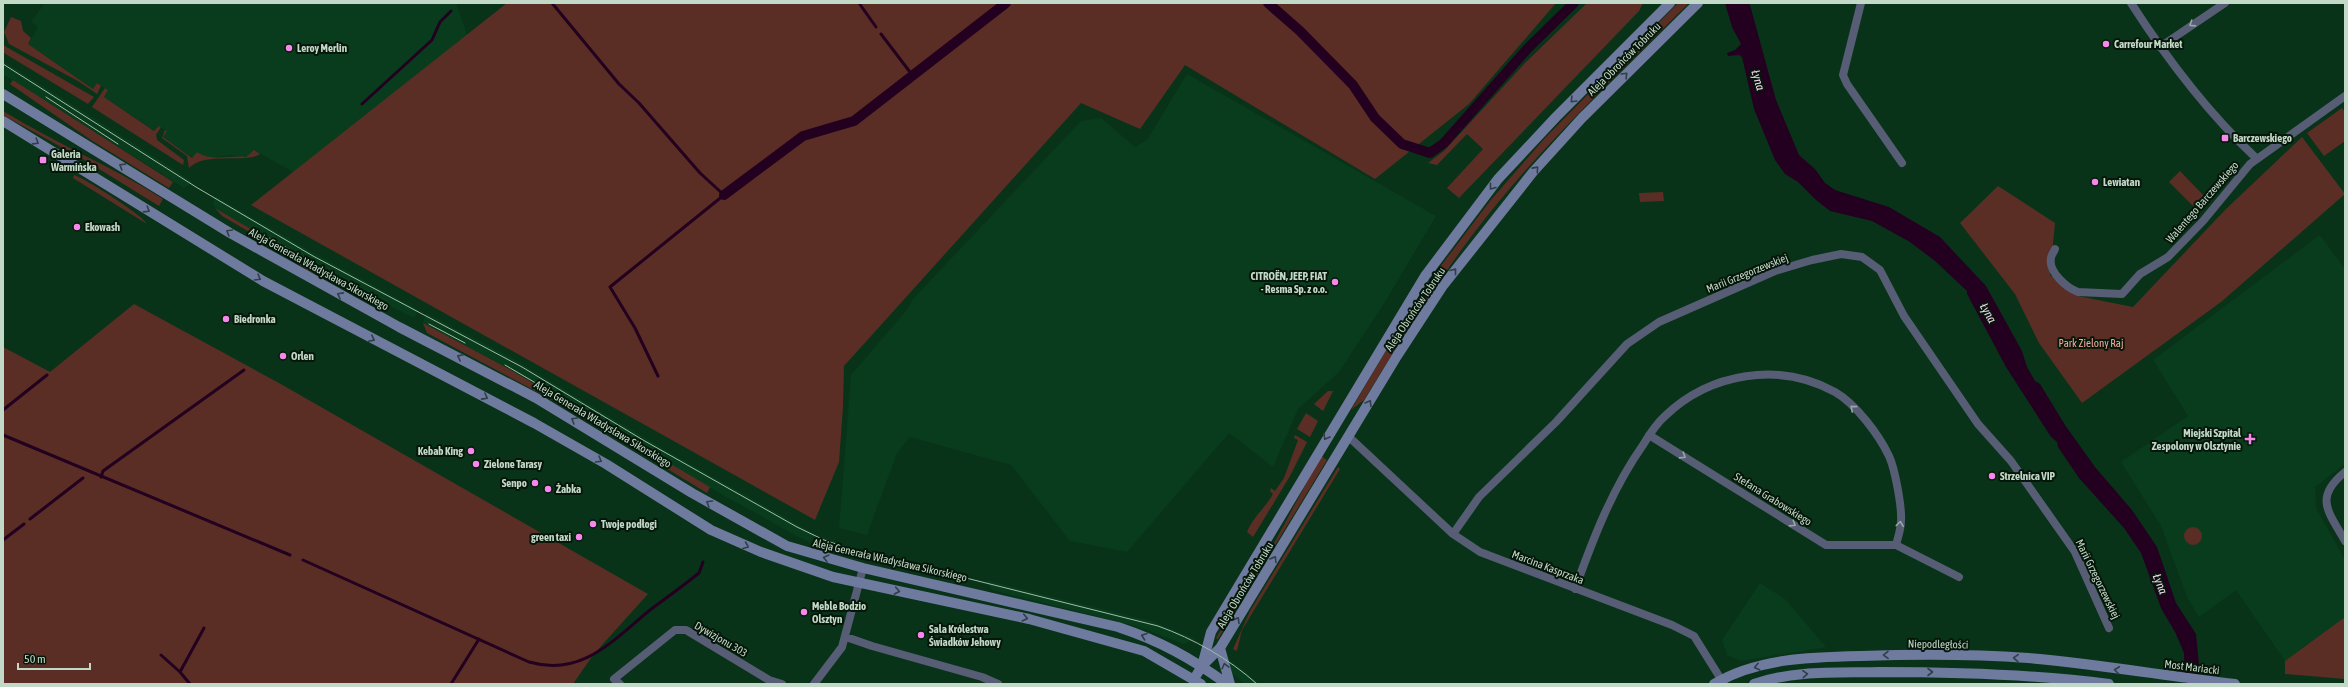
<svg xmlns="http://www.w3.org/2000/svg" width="2348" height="687" viewBox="0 0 2348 687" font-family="'Asap Condensed',sans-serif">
  <rect width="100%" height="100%" fill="#083318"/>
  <!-- built -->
  <path fill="#083c1c" d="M45,3h411l11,32 -172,138 -41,-23 -8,7 -16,-2 -22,3 -11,-6 -4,6 -30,-21 4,-6 -8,-5 -4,5 -51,-34 4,-7 -7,-4 -4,-3 -4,6 -65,-45 10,-17 -7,-5z
    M3,61l127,80 63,41 -9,6 -181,-114z
    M1187,74l249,142 -51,86 -46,70 -41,37 -25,58 -44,-34 -102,119 -57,-11 -59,-76 -101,-28 -13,16 -30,82 -28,-7 12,-153 55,-64 7,-12 168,-178 20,-3 34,29 12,-7z
    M215,196l95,55 109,59 -5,8 -81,-41 -118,-69 -2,-5z
    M2320,235l25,34v195l-30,23 1,21 29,52v57l-60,44 -49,-71 -37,27 -12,-20 -26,-71 -40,-64 67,-46 -35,-56z
    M426,313l84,44 157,94 148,83 -3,5 -3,3 -18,-9 -139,-78 -143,-86 -86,-46z
    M822,537l26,9 14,4 -9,6 -18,-6 -14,-4z
    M883,555l31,8 55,13 -12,5 -64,-15z
    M985,580l166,41 45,18 -12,5 -48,-18 -144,-36z
    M1760,583l25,16 41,48 -85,14 -14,-6 -5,-15z
    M1229,659l12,9 19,16h-15l-13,-11z"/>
  <!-- green -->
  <path fill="#5b2e25" d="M507,3h1049l-87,101 -94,75 -190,-114 -45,64 -59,-26 -237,263 -1,41 -4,55 -24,58 -564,-315z
    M1587,3h56l-4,8 -180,187 -12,-10 36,-39 -16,-15 -30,31 -9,-2 16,-12 81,-88z
    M1678,3h11c-66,66 -134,130 -193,202 -50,61 -91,128 -132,195l-13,10 50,-85 39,-58 50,-66 55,-63z
    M11,17l10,4 2,10 8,7 -3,6 65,45 4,-6 4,3 -4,8 -19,-13 -69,-37 -5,-12z
    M3,45l91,52 -6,7 -84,-51z
    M13,80l160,102 -4,6 -78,-48 -81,-56z
    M105,88l3,2 -4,7 50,34 5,-5 2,1 -5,8 1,5 27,20 -1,5 -91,-58z
    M2342,108l3,4v29l-21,15 -17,-23z
    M3,111c52,32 108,55 160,88l-4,7 -76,-47 -80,-44z
    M165,130l2,1 -4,6 29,21 5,-6c15,10 32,3 49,5l8,-7 6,4c-14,10 -54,-3 -71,14l-2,-12 -25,-18z
    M2302,137l43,57 -124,108 -139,101 -43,-60 -24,-49 -55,-71 38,-37 57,37 -5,52 28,21 55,11 92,-97z
    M2180,171l24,25 -11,10 -24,-24z
    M74,175c12,4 70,41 73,49l-74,-46z
    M1663,192l1,9 -24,1 -1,-9z
    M215,208l118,69 -1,2 -24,-8 -31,-23 -55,-32z
    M134,304l145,79 369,211 -55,61 -20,29h-570v-337l47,25z
    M423,323l86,46 201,118 -3,6 -147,-89 -133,-71z
    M1328,391h5l-10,20 -9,-7z
    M1306,413l12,8 -8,16 -13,-8z
    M1295,435l12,7 -17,34 -37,61 -6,-5c6,-15 19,-25 26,-38l-3,-3 1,-3 4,3 9,-13 14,-38 -4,-2z
    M1321,456l6,4 -109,179 -2,-1 56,-91z
    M1338,467l2,2 -98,161 -5,21 -4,-2 17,-38z
    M2184 536a9 9 0 1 1 18 0a9 9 0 1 1-18 0Z
    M2345,617v62l-60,-5v-13z"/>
  <!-- water -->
  <path fill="#230020" d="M1725,3h24l1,2 26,95 23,55 16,14 10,14 10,7 54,17 51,30 46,49 36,65 5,16 8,14 5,3 25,41 30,42 37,43 25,37 19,56 20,31 5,50h-16l-1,-31 -8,-19 -15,-26 -20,-55 -17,-25 -45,-50 -21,-31 -1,-5 -6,-5 -45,-70 -39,-73v-3l-32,-30 -25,-19 -38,-21 -42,-10 -14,-11 -18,-18 -13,-8 -10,-14 -21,-51 -12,-52 -3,-2 -11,1 -1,-3 8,-3 6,-6 -9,-17z"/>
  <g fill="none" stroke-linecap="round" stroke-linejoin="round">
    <!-- stream -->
    <path stroke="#230020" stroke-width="3" d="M552,3l67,81 20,19 61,70 24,22 -114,92 25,41 23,48
      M859,3l17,24
      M881,34l32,42
      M362,104l70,-64 8,-18 11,-11
      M3,410l44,-35
      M3,435l287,120
      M101,477l2,-6 141,-101
      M30,519l53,-41
      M3,540l21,-16
      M303,560l226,102c53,15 83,-21 121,-52 16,-12 33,-24 49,-37l4,-11
      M161,655l19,17 10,12
      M180,672l24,-44
      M451,684l28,-45"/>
    <!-- canal -->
    <path stroke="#230020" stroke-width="10" d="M1268,3l32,28 53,54 22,33 27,26 28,9 14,-10 84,-95 46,-45
      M724,195l79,-59 51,-15 152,-118"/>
    <!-- street -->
    <path stroke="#565d75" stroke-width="8" d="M1861,3l-18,72 4,9 55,79
      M2131,3c36,56 77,110 125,155
      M2160,47l65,-44
      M2055,249c-1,3 -4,6 -4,9 -3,14 16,30 27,34l44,2 18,-20 28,-17 35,-36 47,-57 95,-68
      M1349,437l104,97 27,18 192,73 22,11 30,48
      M2345,472c-32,26 -16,40 0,69
      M1453,534l26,-37 77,-75 71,-78 32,-22 116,-51 37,-11 29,-6 21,3 18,13 24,46 74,108 33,37 64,91 34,76
      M1896,545l63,32
      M1575,589c18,-50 37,-100 68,-144 6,-10 13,-21 22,-29 45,-43 114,-55 170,-24 21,12 44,43 54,64 6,13 13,51 12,65 0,8 -3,16 -5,24h-70l-177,-110
      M846,637l26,9 110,31 16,7
      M620,684l-6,-5 61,-49h11l83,50 13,4
      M814,684l28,-37 21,-79"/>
    <!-- secondary -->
    <path stroke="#6f7a9f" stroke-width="10" d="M3,94l227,139 169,94 137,71 156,95 95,53 76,22 255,59c42,14 73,31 109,57
      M3,121l260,160 271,142 72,41 105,66 50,22 72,25 196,42 115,32 57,33
      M1220,648l10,36
      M1202,666l18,-18 177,-292 45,-69 91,-115 49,-54 116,-115
      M1194,679l8,-13 9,-34 214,-356 73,-97 58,-62 114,-114
      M1714,684c44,-26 98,-27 147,-28 55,-2 112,-2 167,2 69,6 138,18 207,26
      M1754,684c40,-14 83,-11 126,-12 76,0 153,2 229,12"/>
    <!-- tram -->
    <path stroke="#a2bca8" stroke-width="1" d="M3,64l193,123 117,69 209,111 121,73 154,87 27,13 30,10 304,76c36,13 70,32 99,58
      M46,97l72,47
      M269,238l40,22
      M429,324l36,19
      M505,365l157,92"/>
  </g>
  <!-- one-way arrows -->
  <defs><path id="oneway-chevron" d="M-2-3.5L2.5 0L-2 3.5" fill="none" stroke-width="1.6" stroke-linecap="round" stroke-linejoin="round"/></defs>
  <g stroke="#97a7a6">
    <use href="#oneway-chevron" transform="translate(2192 24) rotate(147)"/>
    <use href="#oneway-chevron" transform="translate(1853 408) rotate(-140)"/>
    <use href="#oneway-chevron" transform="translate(1683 456) rotate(32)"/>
    <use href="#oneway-chevron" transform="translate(1793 524) rotate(32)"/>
    <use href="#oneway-chevron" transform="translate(1900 524) rotate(-83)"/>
  </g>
  <g stroke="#303e46">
    <use href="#oneway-chevron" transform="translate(1625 75) rotate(-45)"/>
    <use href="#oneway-chevron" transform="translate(1573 100) rotate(135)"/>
    <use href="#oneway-chevron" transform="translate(36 142) rotate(32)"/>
    <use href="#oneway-chevron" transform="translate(122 166) rotate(-148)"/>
    <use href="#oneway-chevron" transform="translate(1536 169) rotate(-48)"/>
    <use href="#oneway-chevron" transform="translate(1492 187) rotate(128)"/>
    <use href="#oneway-chevron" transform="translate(147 210) rotate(32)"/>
    <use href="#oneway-chevron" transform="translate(229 232) rotate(-149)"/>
    <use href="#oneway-chevron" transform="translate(1454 271) rotate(-52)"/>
    <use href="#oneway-chevron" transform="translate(258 278) rotate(31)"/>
    <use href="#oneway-chevron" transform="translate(340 295) rotate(-152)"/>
    <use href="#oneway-chevron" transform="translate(372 339) rotate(27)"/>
    <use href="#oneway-chevron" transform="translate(460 357) rotate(-153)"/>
    <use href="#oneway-chevron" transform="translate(485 397) rotate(28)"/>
    <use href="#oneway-chevron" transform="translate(1369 403) rotate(-59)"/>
    <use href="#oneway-chevron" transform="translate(574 420) rotate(-149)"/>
    <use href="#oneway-chevron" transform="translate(1326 437) rotate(121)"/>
    <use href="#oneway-chevron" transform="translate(599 460) rotate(30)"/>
    <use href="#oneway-chevron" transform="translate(709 503) rotate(-149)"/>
    <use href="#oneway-chevron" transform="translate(746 546) rotate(23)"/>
    <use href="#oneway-chevron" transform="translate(826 558) rotate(-166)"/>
    <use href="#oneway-chevron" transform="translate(1274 559) rotate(-59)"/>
    <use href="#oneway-chevron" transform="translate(897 591) rotate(11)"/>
    <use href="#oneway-chevron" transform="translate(1025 618) rotate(13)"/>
    <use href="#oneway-chevron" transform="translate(1237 620) rotate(-59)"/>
    <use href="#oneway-chevron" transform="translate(1144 636) rotate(-160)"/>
    <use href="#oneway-chevron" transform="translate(1886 655) rotate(179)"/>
    <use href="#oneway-chevron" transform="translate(2016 658) rotate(-178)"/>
    <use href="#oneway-chevron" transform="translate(1225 666) rotate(-104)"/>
    <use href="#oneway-chevron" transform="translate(1757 667) rotate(166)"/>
    <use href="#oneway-chevron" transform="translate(2117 670) rotate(-173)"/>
    <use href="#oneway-chevron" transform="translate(1930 672)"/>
    <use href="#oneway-chevron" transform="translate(1805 674) rotate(-4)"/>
  </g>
  <!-- markers -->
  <g fill="#f788eb" stroke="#06160a" stroke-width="1.5">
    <circle cx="2106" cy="44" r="4"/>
    <circle cx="289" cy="48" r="4"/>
    <rect x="2221" y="134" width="8" height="8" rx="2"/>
    <rect x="39" y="156" width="8" height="8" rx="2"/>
    <circle cx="2095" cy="182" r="4"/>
    <circle cx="77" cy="227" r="4"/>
    <circle cx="1335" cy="282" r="4"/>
    <circle cx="226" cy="319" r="4"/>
    <circle cx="283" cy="356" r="4"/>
    <path d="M2248 433h4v4h4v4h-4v4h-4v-4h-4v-4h4z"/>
    <circle cx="471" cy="451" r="4"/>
    <circle cx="476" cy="464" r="4"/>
    <circle cx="1992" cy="476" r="4"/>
    <circle cx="535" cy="483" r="4"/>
    <circle cx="548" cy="489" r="4"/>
    <circle cx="593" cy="524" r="4"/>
    <circle cx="579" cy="537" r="4"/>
    <circle cx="804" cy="612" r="4"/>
    <circle cx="921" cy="635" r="4"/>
  </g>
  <g text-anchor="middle" stroke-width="4" stroke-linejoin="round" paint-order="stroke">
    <!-- poi labels -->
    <g font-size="11" font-weight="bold" fill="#c3d9c7" stroke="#06160a" text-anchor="start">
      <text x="2114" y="48">Carrefour Market</text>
      <text x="297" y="52">Leroy Merlin</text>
      <text x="2233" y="142">Barczewskiego</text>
      <text x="51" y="158">Galeria<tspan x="51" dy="13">Warmińska</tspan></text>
      <text x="2103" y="186">Lewiatan</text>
      <text x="85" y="231">Ekowash</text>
      <text x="1327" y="280" text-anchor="end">CITROËN, JEEP, FIAT<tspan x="1327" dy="13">- Resma Sp. z o.o.</tspan></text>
      <text x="234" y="323">Biedronka</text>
      <text x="291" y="360">Orlen</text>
      <text x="2241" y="437" text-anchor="end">Miejski Szpital<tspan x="2241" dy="13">Zespolony w Olsztynie</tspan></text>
      <text x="463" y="455" text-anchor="end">Kebab King</text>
      <text x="484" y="468">Zielone Tarasy</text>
      <text x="2000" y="480">Strzelnica VIP</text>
      <text x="527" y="487" text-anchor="end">Senpo</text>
      <text x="556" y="493">Żabka</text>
      <text x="601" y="528">Twoje podłogi</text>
      <text x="571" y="541" text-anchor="end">green taxi</text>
      <text x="812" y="610">Meble Bodzio<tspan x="812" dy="13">Olsztyn</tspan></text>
      <text x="929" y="633">Sala Królestwa<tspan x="929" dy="13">Świadków Jehowy</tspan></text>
    </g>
    <!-- street labels -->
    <g font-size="11" fill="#c3d9c7" stroke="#06160a">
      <text transform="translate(1624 59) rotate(-45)" y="4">Aleja Obrońców Tobruku</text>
      <text transform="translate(2202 202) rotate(-49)" y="4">Walentego Barczewskiego</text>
      <text transform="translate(319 269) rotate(29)" y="4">Aleja Generała Władysława Sikorskiego</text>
      <text transform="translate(1747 273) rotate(-22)" y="4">Marii Grzegorzewskiej</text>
      <text transform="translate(1415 309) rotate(-56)" y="4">Aleja Obrońców Tobruku</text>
      <text transform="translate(603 424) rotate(31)" y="4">Aleja Generała Władysława Sikorskiego</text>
      <text transform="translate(1773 499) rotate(32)" y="4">Stefana Grabowskiego</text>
      <text transform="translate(890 560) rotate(13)" y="4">Aleja Generała Władysława Sikorskiego</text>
      <text transform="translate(1548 567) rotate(21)" y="4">Marcina Kasprzaka</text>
      <text transform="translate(2098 579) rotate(64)" y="4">Marii Grzegorzewskiej</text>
      <text transform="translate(1245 585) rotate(-59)" y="4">Aleja Obrońców Tobruku</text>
      <text transform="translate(721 639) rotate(30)" y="4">Dywizjonu 303</text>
      <text transform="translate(1938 644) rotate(1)" y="4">Niepodległości</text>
      <text transform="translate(2192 667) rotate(7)" y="4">Most Mariacki</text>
    </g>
    <!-- park labels -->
    <g font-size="11" fill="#f6aa9b" stroke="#06160a">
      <text x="2091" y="347">Park Zielony Raj</text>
    </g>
    <!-- water labels -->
    <g font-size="12" font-style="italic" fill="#f7d9f2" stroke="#06160a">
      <text transform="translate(1758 80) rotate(74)" y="4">Łyna</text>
      <text transform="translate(1988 313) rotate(61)" y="4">Łyna</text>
      <text transform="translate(2160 584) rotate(69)" y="4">Łyna</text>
    </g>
  </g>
  <!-- border -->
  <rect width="2348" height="687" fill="none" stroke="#c3d9c7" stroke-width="8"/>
  <!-- scale -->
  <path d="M18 663v6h72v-6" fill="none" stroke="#c3d9c7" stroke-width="2"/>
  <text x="24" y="663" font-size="12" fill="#c3d9c7" stroke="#06160a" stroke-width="3" paint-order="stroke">50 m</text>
</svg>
